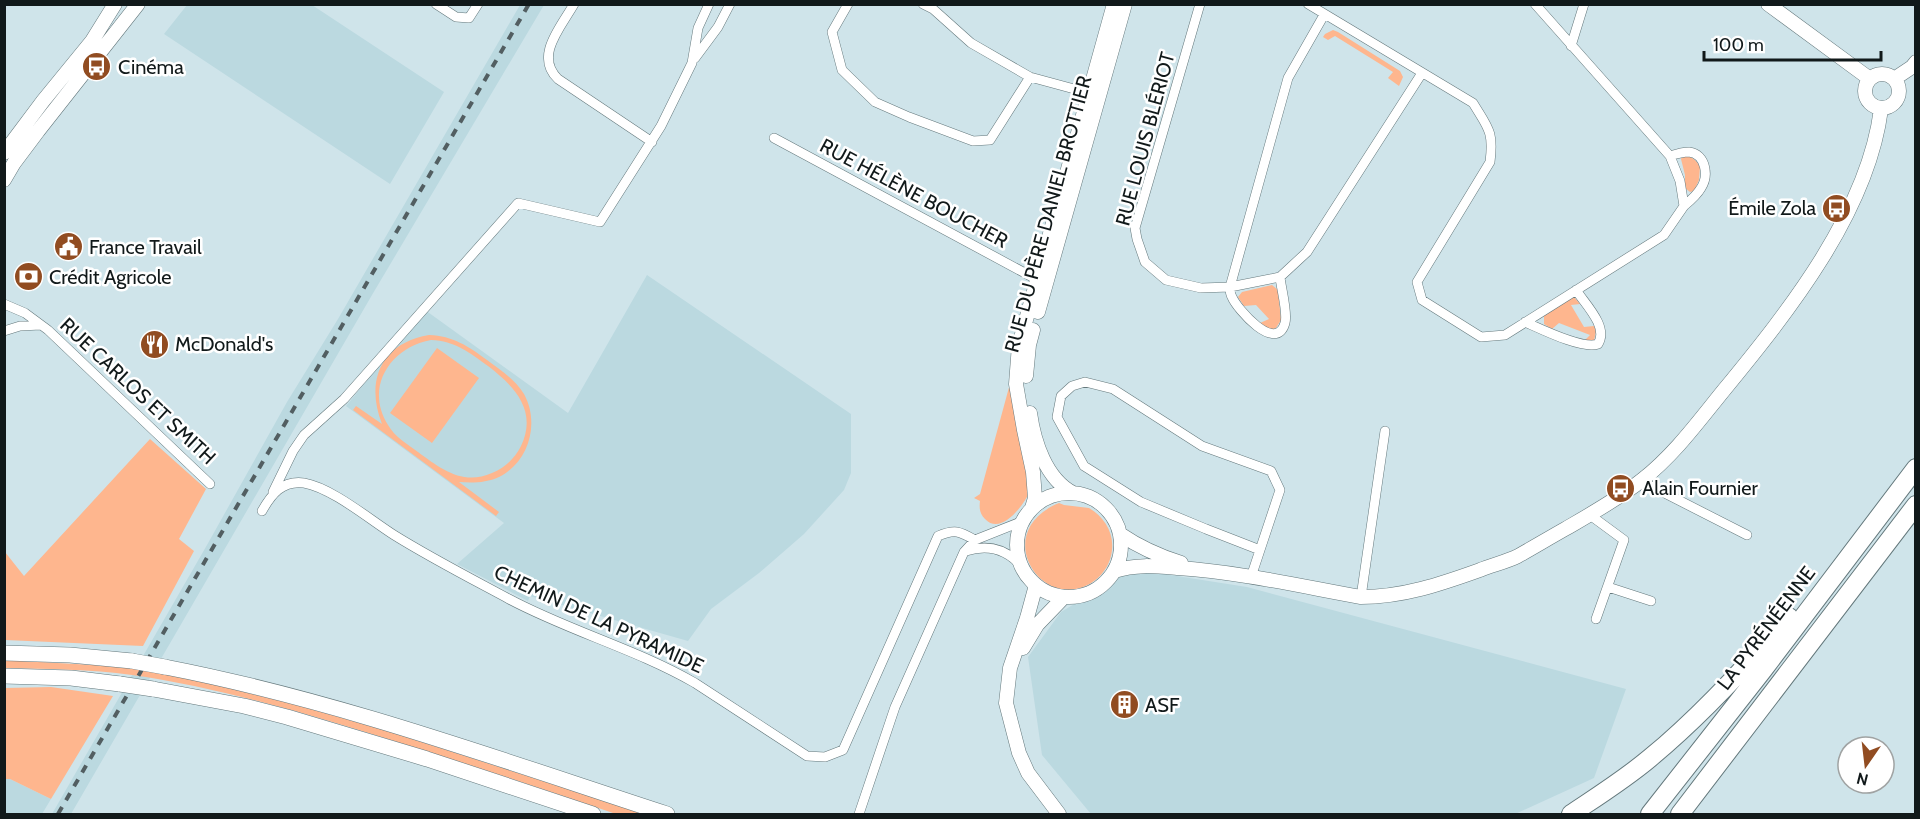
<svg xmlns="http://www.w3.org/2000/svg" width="1920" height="819" viewBox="0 0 1920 819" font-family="Cabin,sans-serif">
  <rect width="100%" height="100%" fill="#cfe4ea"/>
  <!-- built -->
  <path fill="#bbd9e0" d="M187,5h125l132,87 -54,92 -226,-150z
    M520,5h24l-172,290 -301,519h-19l155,-269 80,-143 51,-83z
    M647,275l204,139v59l-7,17 -40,44 -45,39 -48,36 -23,32 -158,-45 -2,5 -71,-37 47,-41 -158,-117 79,-96 143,103z
    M1132,569l115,18 379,102 -32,89 -79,36h-424l-49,-59 -14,-98 33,-45z
    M5,779h5l41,20 -9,15h-37z"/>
  <!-- green -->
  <path fill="#feb68e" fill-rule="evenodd" d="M1333,30l5,2 62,39 3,6 -4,9 -11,-8 5,-6 -58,-36 -7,4 -5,-3 2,-3z
    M1682,156c9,0 14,3 18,11l-1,13 -5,11 -4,1 -5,-4v-13l-4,-16z
    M1272,285l6,5 3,30 -5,8 -6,2 -10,-7 9,-4 -13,-14 -12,1 -6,-9 4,-5z
    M1574,297l6,7 -9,1 13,22 10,-1 2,5 -2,10h-10l6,-6 -31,-12 -7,6 -8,-5v-8l25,-18z
    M429,335c24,1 39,11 58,25 13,10 28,19 37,34 16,29 5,68 -25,83 -13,6 -27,6 -40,5l40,30 -3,4 -143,-106 3,-4 26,18c-17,-43 -1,-81 47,-89zM431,340c24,1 38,12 57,26 26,20 50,44 33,80 -6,12 -16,22 -29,27 -29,13 -51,-4 -74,-21 -11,-8 -23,-15 -30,-27 -24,-38 3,-78 43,-85z
    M437,348l42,30 -47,65 -42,-30z
    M1011,380h3l15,113c-6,13 -28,43 -44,26 -5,-5 -6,-10 -5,-18l-6,-3 6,-4z
    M150,439l56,50 -27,50 15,12 -51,95 -138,-6v-88l19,24z
    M1059,503l5,2 25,3c15,9 25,24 23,42 -1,12 -8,24 -18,31 -51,36 -106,-49 -35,-78z
    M4,660l107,6 52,6 131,32 97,28 254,82h-29c-92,-31 -184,-62 -277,-90 -67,-20 -137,-39 -207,-49 -42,-6 -85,-6 -127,-7z
    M51,687l62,9 -62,103 -41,-20h-6l1,-91z"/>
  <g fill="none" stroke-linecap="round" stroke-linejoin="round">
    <defs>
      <path id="street" d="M436,4l20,13 13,1 9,-14
        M574,4c-13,23 -40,52 -16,75l94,63
        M848,4l-16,28 10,38 33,32 34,15 64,24 17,-1 40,-63
        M923,4l10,5 38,34 59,34 59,16
        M1200,4l-65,224 2,11 8,23 21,18 35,8 29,-1 50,-10 27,-25 115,-179
        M1308,4l165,99c15,25 21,28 17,59l-73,120 5,18 59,37 24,-2 159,-100 20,-29 -4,-25 -10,-25 -135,-152
        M1571,46l13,-42
        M695,58l23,-31 12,-23
        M774,138l262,141
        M1670,156c6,-2 13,-4 19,-4 17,2 20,24 12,36 -4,7 -11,13 -17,18
        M1280,277c1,11 8,36 5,46 -9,31 -48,-14 -53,-26 -2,-3 -2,-7 -2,-10l58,-209 36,-63
        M4,304l21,9 23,17 162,154
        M1525,322c16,7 58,28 73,22 11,-17 -13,-40 -22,-54
        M4,331l16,-5 21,-1
        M1641,481l106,54
        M273,492l20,-41 11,-16 40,-36 174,-196 82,19 61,-96 31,-63 6,-35 11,-24
        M262,511c9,-16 20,-31 42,-28 28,5 65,36 90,52 37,23 76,43 115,64 60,32 127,50 186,84l112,73 18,1 18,-7 95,-214c17,-7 21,-5 37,4
        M1590,515l34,25 -28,79
        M966,551c22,-7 41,-2 56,16
        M1251,577l29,-87 -9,-19 -69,-25 -89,-57 -28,-7 -13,4 -11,10 -4,21 27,49 57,36 65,27 54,21
        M1608,587l43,14
        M1361,597l24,-166
        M859,814l36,-107 69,-155 11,-12 48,-19"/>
      <path id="secondary" d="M1768,4l102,75
        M1865 91a17 17 0 1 1 34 0a17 17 0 1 1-34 0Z
        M1894,79l18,-12 4,-5
        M4,153l39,-52 49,-60 23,-37
        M4,180l10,-17 24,-32 100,-127
        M1038,312l87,-308
        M1026,376l3,-31 4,-15
        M1030,413c4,29 16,66 43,80
        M1017 545a52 52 0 1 1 104 0a52 52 0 1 1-104 0Z
        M1032,508l3,-10 -2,-26 -9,-42 -8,-46 3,-39 95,-341
        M1120,534c19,13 39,22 61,29
        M1114,571c22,-7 41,-5 64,-3 61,4 122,18 183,29 42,0 80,-13 119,-27 12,-5 26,-8 38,-14 16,-9 31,-18 47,-27 26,-15 53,-30 77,-49 32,-25 56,-58 82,-90 64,-78 144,-178 157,-281
        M1036,585l-9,33 -17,50 -4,35 13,50 9,20 31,41
        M1023,648l14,-23 27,-28"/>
      <path id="primary" d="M4,653l66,2 62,6
        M165,667c171,33 336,93 502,147
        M4,676l67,2 49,6
        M153,689l91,17 43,11 140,42 166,55"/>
      <path id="highway" d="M1571,814c27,-18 54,-35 79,-56 51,-42 96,-91 139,-141
        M1650,814l113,-144 153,-202
        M1680,814l236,-309"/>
    </defs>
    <!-- street casing -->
    <use href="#street" stroke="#64787c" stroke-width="10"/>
    <!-- secondary casing -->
    <use href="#secondary" stroke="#64787c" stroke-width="15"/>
    <!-- primary casing -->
    <use href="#primary" stroke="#64787c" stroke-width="16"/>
    <!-- highway casing -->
    <use href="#highway" stroke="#64787c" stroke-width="20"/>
    <!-- street -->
    <use href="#street" stroke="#fff" stroke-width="9"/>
    <!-- secondary -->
    <use href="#secondary" stroke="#fff" stroke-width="14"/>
    <!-- primary -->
    <use href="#primary" stroke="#fff" stroke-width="15"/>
    <!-- highway -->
    <use href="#highway" stroke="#fff" stroke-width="18"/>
    <!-- rail -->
    <path stroke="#525e61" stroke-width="4" stroke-dasharray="8 8" stroke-linecap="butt" d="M58,814l471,-810"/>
    <defs>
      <path id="primary-bridge" d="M132,661l33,6
        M120,684l33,5"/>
    </defs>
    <!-- primary-bridge casing -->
    <use href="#primary-bridge" stroke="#64787c" stroke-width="16" stroke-linecap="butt"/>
    <!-- primary-bridge -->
    <use href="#primary-bridge" stroke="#fff" stroke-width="15"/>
  </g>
  <!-- icons -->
  <defs>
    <symbol id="bus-disc" viewBox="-11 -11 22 22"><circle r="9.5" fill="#914c21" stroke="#fff"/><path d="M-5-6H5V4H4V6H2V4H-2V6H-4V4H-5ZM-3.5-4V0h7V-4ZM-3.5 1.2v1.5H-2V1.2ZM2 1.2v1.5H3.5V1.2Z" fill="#fff"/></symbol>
    <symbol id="civic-disc" viewBox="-11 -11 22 22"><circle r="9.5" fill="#914c21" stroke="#fff"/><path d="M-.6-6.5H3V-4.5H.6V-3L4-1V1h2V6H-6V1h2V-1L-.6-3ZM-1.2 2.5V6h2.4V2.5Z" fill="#fff"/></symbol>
    <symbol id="bank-disc" viewBox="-11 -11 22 22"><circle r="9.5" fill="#914c21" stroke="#fff"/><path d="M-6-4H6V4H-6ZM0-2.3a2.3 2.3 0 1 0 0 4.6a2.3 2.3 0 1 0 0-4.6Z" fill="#fff"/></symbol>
    <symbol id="restaurant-disc" viewBox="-11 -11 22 22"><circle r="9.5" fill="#914c21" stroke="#fff"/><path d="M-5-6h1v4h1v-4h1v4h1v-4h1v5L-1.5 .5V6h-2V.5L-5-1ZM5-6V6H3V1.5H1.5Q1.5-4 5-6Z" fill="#fff"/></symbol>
    <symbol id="building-disc" viewBox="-11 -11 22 22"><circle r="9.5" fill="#914c21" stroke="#fff"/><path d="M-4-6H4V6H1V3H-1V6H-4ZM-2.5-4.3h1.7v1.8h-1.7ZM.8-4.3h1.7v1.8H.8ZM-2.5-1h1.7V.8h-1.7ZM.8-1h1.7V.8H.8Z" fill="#fff"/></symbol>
  </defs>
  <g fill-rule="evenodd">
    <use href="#bus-disc" x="80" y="50" width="33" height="33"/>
    <use href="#bus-disc" x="1820" y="192" width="33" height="33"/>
    <use href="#civic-disc" x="52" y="230" width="33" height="33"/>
    <use href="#bank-disc" x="12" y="260" width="33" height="33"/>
    <use href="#restaurant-disc" x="138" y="328" width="33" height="33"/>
    <use href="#bus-disc" x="1604" y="472" width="33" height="33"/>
    <use href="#building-disc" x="1108" y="688" width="33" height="33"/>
  </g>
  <g text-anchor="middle" stroke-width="5" stroke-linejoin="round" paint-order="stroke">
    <!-- poi labels -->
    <g font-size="20" fill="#11191a" stroke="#fff" text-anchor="start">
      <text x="118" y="74">Cinéma</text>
      <text x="1816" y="215" text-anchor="end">Émile Zola</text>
      <text x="89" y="254">France Travail</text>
      <text x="49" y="284">Crédit Agricole</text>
      <text x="175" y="351">McDonald's</text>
      <text x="1642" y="495">Alain Fournier</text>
      <text x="1145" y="712">ASF</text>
    </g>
    <!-- street labels -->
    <g font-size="20" fill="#11191a" stroke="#fff">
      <text transform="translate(1145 139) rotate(-75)" y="7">RUE LOUIS BLÉRIOT</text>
      <text transform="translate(914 193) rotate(28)" y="7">RUE HÉLÈNE BOUCHER</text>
      <text transform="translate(1048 214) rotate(-75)" y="7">RUE DU PÈRE DANIEL BROTTIER</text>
      <text transform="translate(138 391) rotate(43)" y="7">RUE CARLOS ET SMITH</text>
      <text transform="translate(599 619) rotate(25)" y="7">CHEMIN DE LA PYRAMIDE</text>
      <text transform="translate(1766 628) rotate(-53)" y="7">LA PYRÉNÉENNE</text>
    </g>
  </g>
  <!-- border -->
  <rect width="1920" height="819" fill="none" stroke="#11191a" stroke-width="12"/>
  <!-- north arrow -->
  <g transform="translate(1866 765) rotate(194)"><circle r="28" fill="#ffffff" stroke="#a0a3a3" stroke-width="1.5"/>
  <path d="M0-4.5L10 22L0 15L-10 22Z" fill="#914c21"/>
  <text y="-9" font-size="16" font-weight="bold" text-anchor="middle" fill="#11191a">N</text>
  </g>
  <!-- scale -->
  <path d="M1704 51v9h177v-9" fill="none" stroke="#11191a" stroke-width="3"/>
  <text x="1713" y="51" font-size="18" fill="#11191a" stroke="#ffffff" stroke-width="4.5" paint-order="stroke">100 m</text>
</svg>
